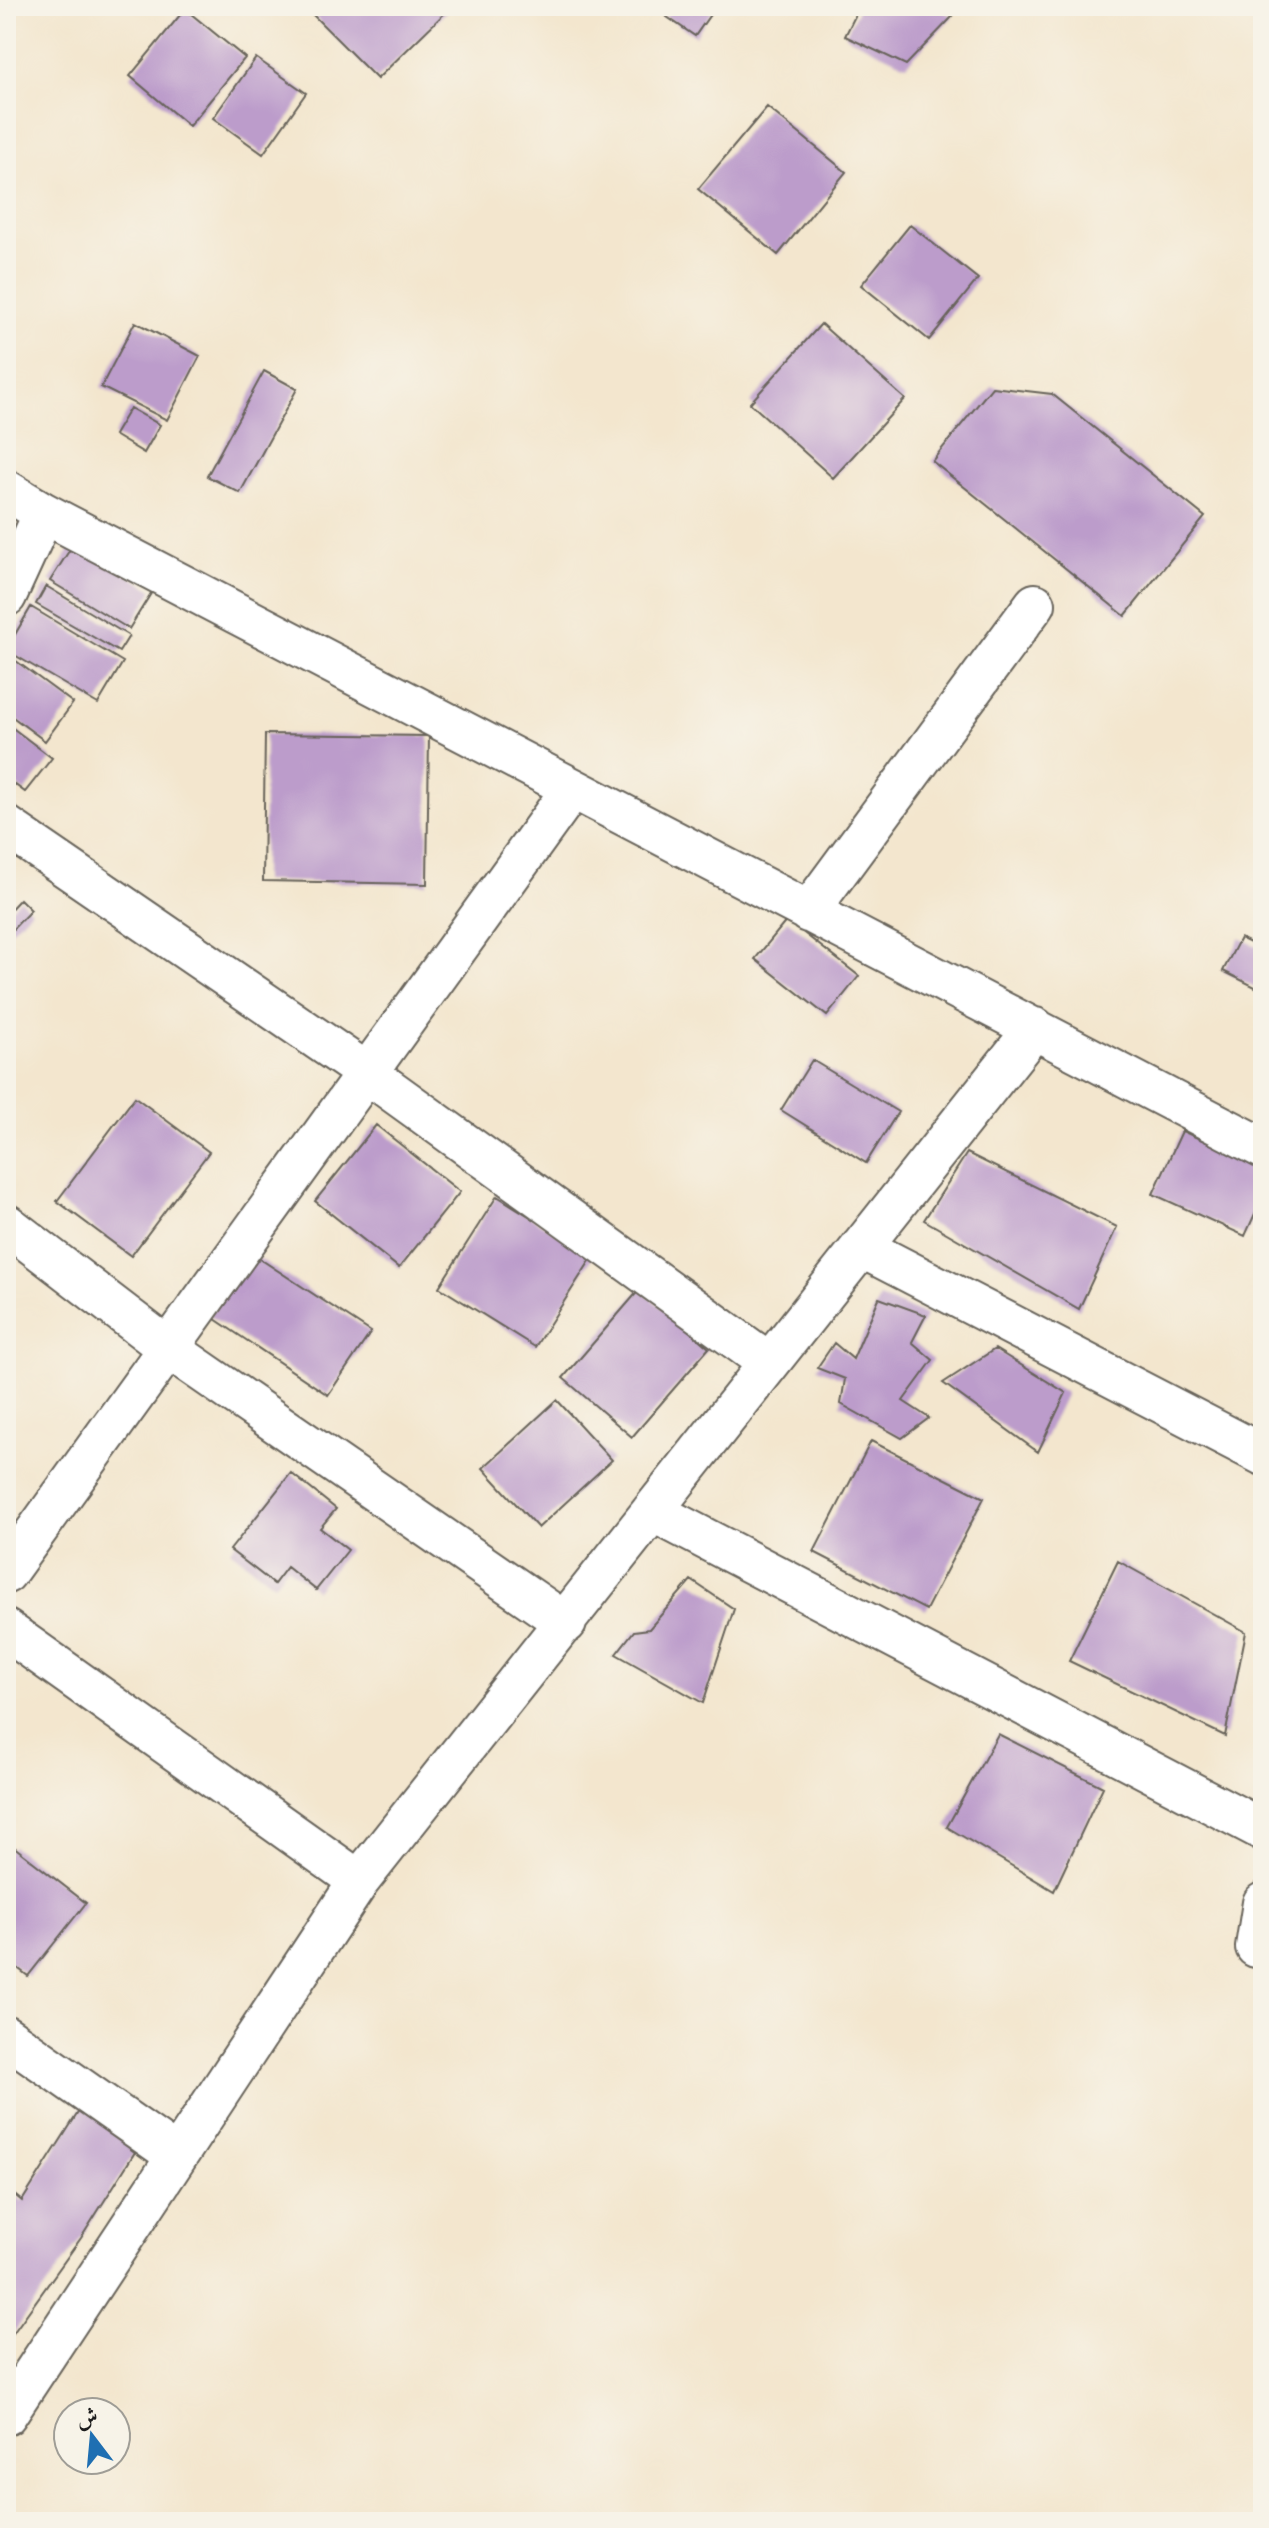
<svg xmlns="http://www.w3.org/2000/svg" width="1269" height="2528" viewBox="0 0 1269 2528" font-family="Vollkorn,Amiri,serif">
  <rect width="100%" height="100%" fill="#f7f3e8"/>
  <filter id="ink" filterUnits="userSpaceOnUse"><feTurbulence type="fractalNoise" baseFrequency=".0125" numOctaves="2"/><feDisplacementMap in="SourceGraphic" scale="16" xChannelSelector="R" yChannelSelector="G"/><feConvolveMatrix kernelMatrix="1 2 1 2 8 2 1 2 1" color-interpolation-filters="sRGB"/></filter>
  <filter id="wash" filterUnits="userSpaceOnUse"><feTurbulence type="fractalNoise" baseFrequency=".006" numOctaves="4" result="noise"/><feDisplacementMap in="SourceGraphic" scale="32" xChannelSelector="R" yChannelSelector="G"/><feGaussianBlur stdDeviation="1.8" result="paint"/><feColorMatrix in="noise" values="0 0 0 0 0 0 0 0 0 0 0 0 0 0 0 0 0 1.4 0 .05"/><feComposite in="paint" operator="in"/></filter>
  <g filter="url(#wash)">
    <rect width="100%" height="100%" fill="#f3e6ce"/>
    <g id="blocks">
      <!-- building -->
      <path fill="#bc9ccb" d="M304,6h143l3,2 -73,71z
        M651,6h65l-21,30z
        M860,6h72l21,10 -47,49 -61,-29z
        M185,9l60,49 -56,68 -59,-50z
        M256,58l50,35 -43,61 -50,-36z
        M767,107l79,65 -68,83 -80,-66z
        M910,225l68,54 -49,61 -68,-55z
        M135,322l65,34 -33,64 -66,-33z
        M821,324l84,75 -72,79 -83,-75z
        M264,371l33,18 -57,104 -33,-17z
        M992,387l60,7 153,123 -80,99 -193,-155z
        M130,408l30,17 -16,28 -30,-18z
        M74,543l79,47 -24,39 -79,-48z
        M46,586l83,50 -10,16 -83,-48z
        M31,607l92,55 -25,42 -92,-54z
        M12,658l61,45 -28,38 -39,-29v-45z
        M6,723l46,35 -27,34 -19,-14z
        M265,734l164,2 -2,148 -164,-3z
        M20,899l11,11 -21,22 -4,-4v-14z
        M787,920l72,56 -32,40 -72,-57z
        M1240,938l23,11v42l-40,-20z
        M812,1060l86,52 -32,51 -85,-53z
        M135,1097l74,55 -78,104 -74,-55z
        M376,1125l84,67 -61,76 -84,-67z
        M1182,1131l81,36v29l-18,40 -92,-42z
        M967,1153l150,74 -38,82 -155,-89z
        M497,1196l96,60 -58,91 -96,-60z
        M251,1253l120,79 -43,63 -119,-80z
        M640,1289l69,59 -77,89 -69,-59z
        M879,1298l47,17 -14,27 21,18 -30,41 26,17 -27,20 -61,-34 4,-25 -28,-11 17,-25 19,16z
        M995,1349l71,44 -28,59 -95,-69z
        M557,1400l55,60 -74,68 -55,-60z
        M871,1441l113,57 -58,112 -112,-58z
        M291,1473l45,36 -16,19 28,22 -32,40 -29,-23 -13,17 -44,-34z
        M1118,1561l128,71 -21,104 -156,-75z
        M691,1580l43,29 -31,94 -87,-49 18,-23 15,-2z
        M998,1734l105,53 -49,104 -107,-64z
        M13,1846l73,57 -58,73 -22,-17v-104z
        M93,2089l59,36 -71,113 -72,101 -3,-2v-149l16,13z"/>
    </g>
  </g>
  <g filter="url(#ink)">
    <use href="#blocks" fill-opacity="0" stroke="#67635a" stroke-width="2"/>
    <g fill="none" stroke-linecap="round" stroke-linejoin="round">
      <defs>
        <path id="minor" d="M6,490l38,23 1219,635
          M6,596l38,-83
          M6,826l361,247 402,290
          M808,912l227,-308
          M6,1224l162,124 398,275
          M861,1247l402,208
          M652,1511l611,319
          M6,1573l566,-784
          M6,1630l353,251
          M1256,1947l7,-44
          M6,2036l171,120
          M6,2415l353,-534 676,-853"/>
      </defs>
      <!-- minor casing -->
      <use href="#minor" stroke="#67635a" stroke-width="44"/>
      <!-- minor -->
      <use href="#minor" stroke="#fff" stroke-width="40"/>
    </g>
  </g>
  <!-- margin -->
  <rect width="1269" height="2528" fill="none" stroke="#f7f3e8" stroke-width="32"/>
  <!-- north arrow -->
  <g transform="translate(92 2436) rotate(344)"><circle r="38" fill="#f7f3e8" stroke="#9f9d96" stroke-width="2"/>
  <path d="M0-6L14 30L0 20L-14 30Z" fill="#1f6fb2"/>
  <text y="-12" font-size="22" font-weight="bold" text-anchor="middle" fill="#1c1c1c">ش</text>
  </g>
</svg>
